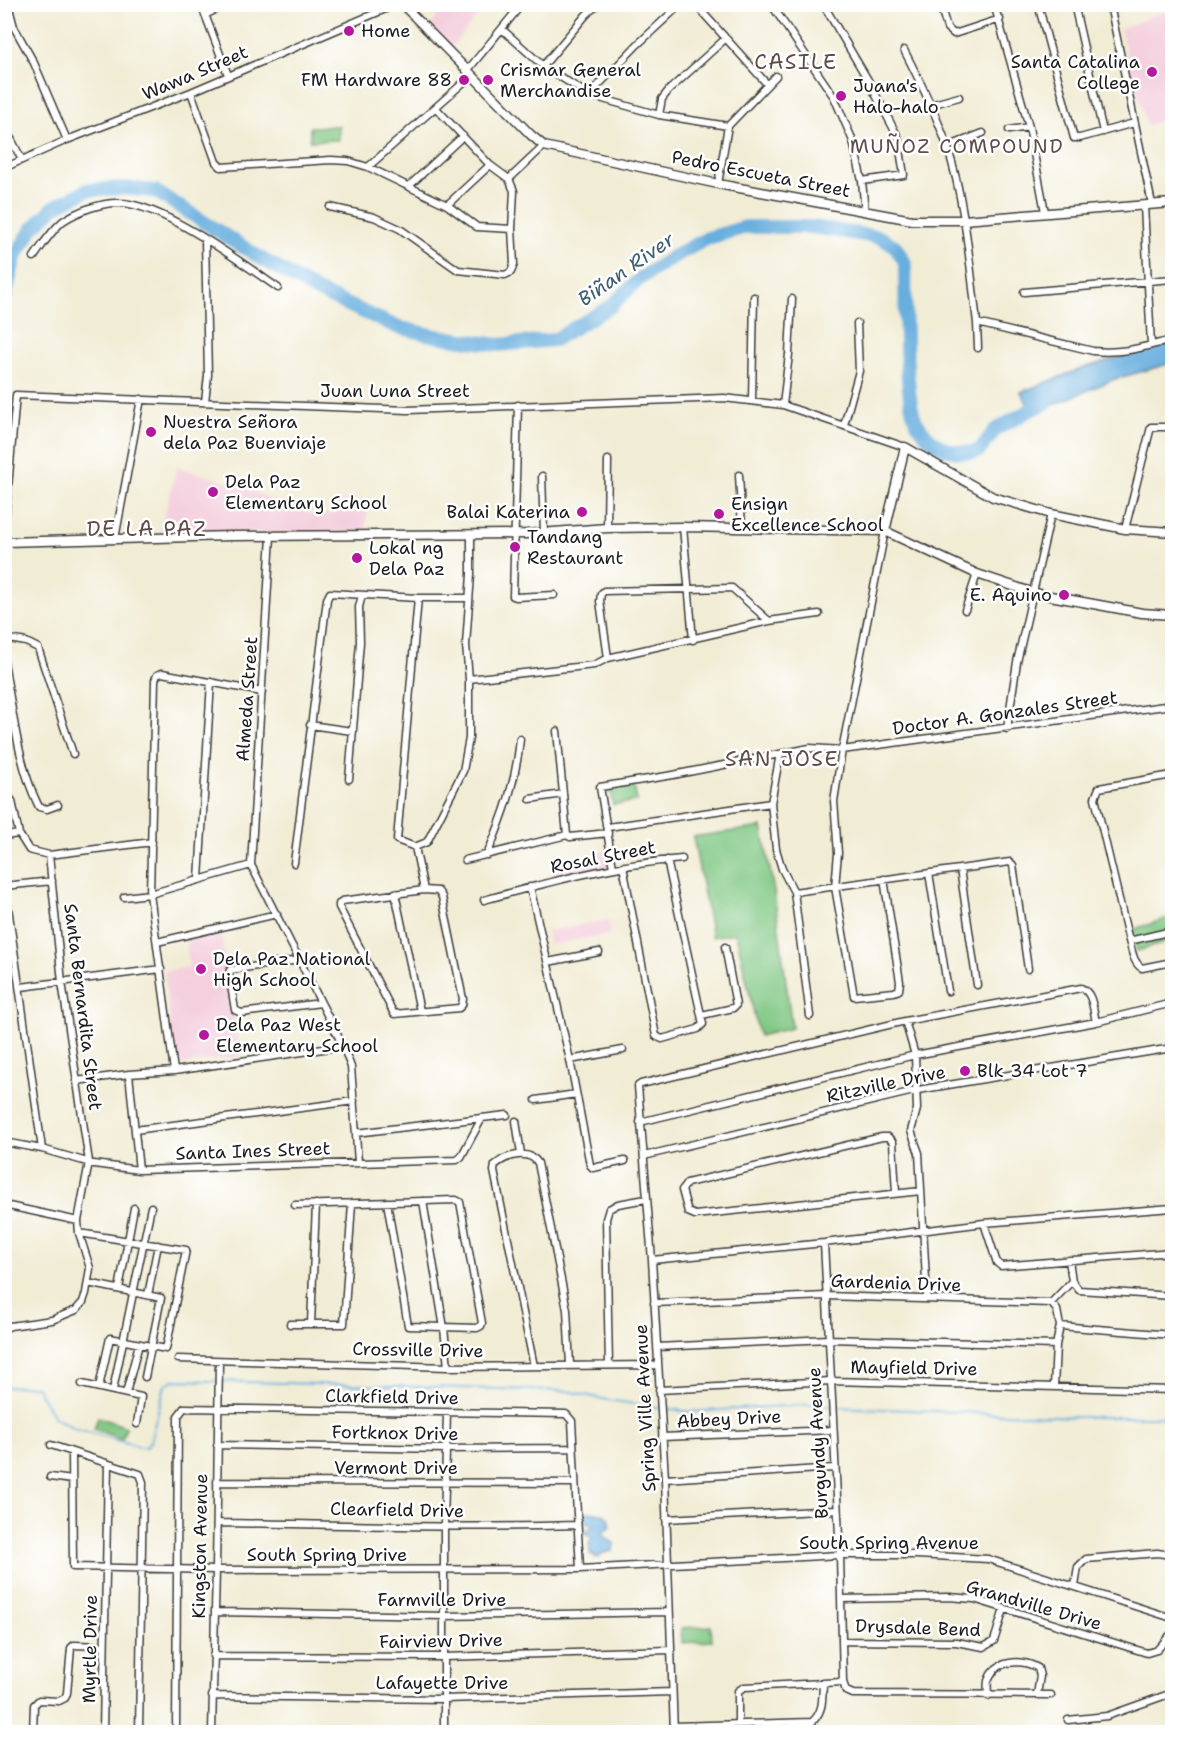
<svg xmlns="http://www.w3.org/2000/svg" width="1177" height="1737" viewBox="0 0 1177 1737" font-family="'Shantell Sans',sans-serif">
  <rect width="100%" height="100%" fill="#fff"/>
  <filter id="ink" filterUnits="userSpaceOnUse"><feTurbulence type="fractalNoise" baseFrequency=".0167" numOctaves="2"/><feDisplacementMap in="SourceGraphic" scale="12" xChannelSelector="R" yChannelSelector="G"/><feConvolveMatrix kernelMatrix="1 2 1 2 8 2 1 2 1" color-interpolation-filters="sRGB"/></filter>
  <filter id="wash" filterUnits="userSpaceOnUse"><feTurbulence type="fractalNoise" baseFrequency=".008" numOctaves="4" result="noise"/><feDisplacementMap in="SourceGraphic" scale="24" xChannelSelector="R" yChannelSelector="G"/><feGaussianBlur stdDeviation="1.35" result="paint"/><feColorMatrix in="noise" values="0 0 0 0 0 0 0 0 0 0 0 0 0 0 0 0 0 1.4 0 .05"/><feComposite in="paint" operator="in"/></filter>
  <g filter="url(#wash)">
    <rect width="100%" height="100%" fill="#f1ecd4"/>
    <!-- built -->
    <path fill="#f4cfde" d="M422,5h64l-35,43 -23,-20 9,-11z
      M1172,8v107l-25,11 -27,-97z
      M177,467l54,16 82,32 22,-1 5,-13h29l-4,31h-205z
      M608,850l2,16 -54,12 -4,-16z
      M608,920l2,14 -60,11 -3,-14z
      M220,929l20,128 -65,8 -11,-94 25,-4 -3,-28z"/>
    <!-- green -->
    <path fill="#81c884" stroke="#4e7250" stroke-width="1.5" d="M339,126v14l-29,1v-14z
      M634,785l3,16 -24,4 -3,-16z
      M762,827l12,64 18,137 -33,8 -23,-103 -24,4 -19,-100z
      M1172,917v24l-35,10 -6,-21z
      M98,1417l28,10 -4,12 -28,-10z
      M711,1626l1,15 -30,2 -1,-15z"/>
    <!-- water -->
    <path fill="#67aede" stroke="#42657d" stroke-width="1.5" d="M1172,342v21l-60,17 -84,36 2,-7 -9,-17 65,-25z
      M590,1512l13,2 6,4 2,8 -7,6v4l11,8 -3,7 -8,2 -7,5 -7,-4 -1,-12 3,-4 -6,-4v-3l8,-6 -6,-1 -3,-4v-7z"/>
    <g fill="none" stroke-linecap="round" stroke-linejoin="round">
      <!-- stream -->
      <path stroke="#67aede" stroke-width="2" d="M4,1387l32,-1 18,31 20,11 71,20 5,-6 15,-57 8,-5 395,11 39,9 83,12 129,-8 18,3 241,10h94"/>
      <!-- river -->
      <path stroke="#67aede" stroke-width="14" d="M4,300l11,-43 17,-28 22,-22 33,-17 35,-2 33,3 112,71 50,29 80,36 39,9 62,9 56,-5 57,-34 30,-28 32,-21 35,-19 38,-11h66l67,10 16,9 10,17c1,32 -2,137 12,160 15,24 35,33 62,28l16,-21 35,-20 16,-7"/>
    </g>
  </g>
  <g filter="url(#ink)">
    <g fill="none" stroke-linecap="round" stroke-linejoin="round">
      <defs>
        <path id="street" d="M8,4l6,23 20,36 33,77
          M201,4l27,71
          M695,4l72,80
          M771,4l63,93 19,44 9,40 3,31
          M823,4l45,76 30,57 6,38 -42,6
          M940,4l7,24 7,6 46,-15
          M994,4l35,123 16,85
          M1038,4l36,134h6l54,-15
          M1074,4l29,128
          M1099,4l12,6
          M1113,4l-2,6 41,194
          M205,15l22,-11
          M503,30l40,36 46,29 70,20 69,11
          M904,50c16,31 32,63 43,96 18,54 23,120 30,177l116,28c31,3 50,-4 79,-11
          M543,66l43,-51 12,-11
          M467,71l55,-67
          M191,92l25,70 5,5 110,-7 17,1 20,6 79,38 30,22 35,2
          M589,95l48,-50 44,-41
          M930,105l29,-8
          M436,108l54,57 19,14
          M659,115l3,-16 7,-9 56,-51
          M1009,130l20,-3
          M7,131l15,29
          M947,147l36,-14
          M368,167l104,-92
          M4,168l63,-28 124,-48 206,-88
          M718,184l10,-58 48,-50
          M409,186l54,-50
          M447,205l43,-40
          M1144,205l7,140
          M330,207l44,10 26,12 58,41 47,5 6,-3 3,-8 -2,-35 2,-38 -5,-12 35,-33
          M34,257c9,-13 17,-26 29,-36 15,-10 39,-19 57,-18 43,1 122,60 158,85
          M1024,292l148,-13
          M977,323l1,25
          M752,400l2,-103
          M205,402l3,-27 -3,-136
          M518,405l-5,191 3,1 38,-2
          M783,405l6,-51 3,-55
          M844,425l15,-54 -2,-48
          M739,475l3,53
          M542,476l2,57
          M683,527l10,113
          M607,528l1,-68
          M1125,529l26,-102h21
          M4,534l12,-139 392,15 316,-12 59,7 122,42
          M115,539l26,-140
          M418,598l-21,242 18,7 12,-5 36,-71 6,-33v-59l-3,-34 5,-71v-40
          M965,610l12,-36
          M4,638l22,4 12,6 35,106
          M608,658l-8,-57 1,-7 3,-3 128,-3 37,33
          M4,662c9,48 13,101 35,145l8,2 11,-4
          M469,679l125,-14 14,-7 161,-37 50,-7
          M310,725l42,6
          M1007,729l10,-67 34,-148
          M557,731l10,104 3,2 38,-4
          M780,754l-9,49 5,46 6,20 12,23 16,124
          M1172,775l-73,13 -4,10 34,143 43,-10
          M349,779l11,-137 -1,-35 3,-12
          M4,796l5,1 3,4 7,33 10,16 20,5 103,-13
          M530,799l33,-5
          M608,827l163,-24
          M4,836l15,-2
          M415,847l9,43
          M487,855c17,-40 29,-73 33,-116
          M465,860l102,-25
          M294,863l33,-264 3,-6 88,5h50
          M251,865l20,-329
          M251,865l92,181 8,21 7,95
          M623,866l33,170 6,3 36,-10 5,-5 -36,-164
          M613,868l-13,-81 73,-12 137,-27 32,2 330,-45
          M960,869l17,116
          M929,873l19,118
          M199,879l12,-197
          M884,879l16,103 -1,8 -5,2 -40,4 -19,-109 3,-34 -4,-52 8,-51 43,-219
          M4,886l48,-5
          M5,886l37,263
          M530,887l40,173 20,105 3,3 32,-7
          M424,890l14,1 4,6 21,102 -1,6 -3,3 -65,6 -55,-107v-3l3,-3z
          M794,892l216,-30 3,3 15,104
          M395,893l25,118
          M124,897l26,-3 101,-29
          M484,900c65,-18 131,-36 198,-41
          M1129,941c3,9 4,22 13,27l30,-6
          M157,942l120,-28
          M299,960l-69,10 -1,3 6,37 6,3 80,-10
          M548,962l51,-10
          M21,987l140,-18
          M702,1015l31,-7 3,-3 -11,-58
          M905,1021l10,34 2,54 -6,22 8,22 8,145
          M570,1060l53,-10
          M174,1071l-24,-177 5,-214 2,-5 5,-2 100,19
          M129,1074l10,96
          M76,1081l53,-7 45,-3 169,-25
          M536,1100l40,-6
          M516,1121l5,33
          M640,1122l275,-67 181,-33 76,-19
          M135,1130l219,-29
          M356,1133l151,-18
          M4,1142l38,7 52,15 45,6 318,-10 4,-3 21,-39
          M644,1156l274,-66 254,-42
          M896,1193l-3,-51 -5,-5h-6l-195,46 -5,7 6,22 7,3 226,-24
          M423,1201l21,127 4,39
          M4,1205l74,16
          M295,1205l161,-5 4,2 22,121 -1,3 -4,2 -69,-2 -21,-124
          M984,1223l13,40 4,3 171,-14
          M79,1233l107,17 -20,99 -56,-11 -11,49
          M824,1243l16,312 3,127 3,9 7,3 198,1
          M652,1260l172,-17 160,-20 188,-15
          M1069,1260l3,21 7,9 93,6
          M88,1283l73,15 -16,79
          M119,1289l15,-81
          M148,1295l10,-50
          M654,1303l172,-7 225,7 6,7 3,16 -4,19 -2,42
          M1051,1303l21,-22
          M290,1324h54l8,-121
          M311,1324l5,-120
          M1060,1326l112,9
          M4,1329l6,-3 42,-6 24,-10 7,-8 3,-9 4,-25 -11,-35 -1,-12 11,-59 -27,-180 -13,-127
          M657,1347l171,-8 228,6
          M178,1359l270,8 210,-2
          M609,1365l-3,-146 3,-10 9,-5 28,-5
          M534,1366l-40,-195 1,-6c12,-10 34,-16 43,-2l29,147 3,55
          M82,1384l59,13 -4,27
          M113,1390l38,-183
          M659,1390l172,-9 341,9
          M126,1393l13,-49
          M662,1437l171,-7
          M51,1445l89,29 3,8 -4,250
          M217,1445l229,4 127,-1
          M72,1452l1,115 143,3 364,-1 260,-14h77l71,4 184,59
          M50,1477l22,3
          M665,1479l169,-11
          M217,1482l357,1
          M666,1519l170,-9
          M217,1523c119,1 240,6 359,2
          M1075,1586l3,-19 8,-8 71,-6 15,2
          M841,1599l108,-2 25,2 173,54 10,-3 15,-17
          M215,1612l229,4 225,-4
          M842,1641l114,1 28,5 10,-6 10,-32
          M213,1656l231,1 226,-7
          M212,1696l232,3 228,-7
          M988,1696c0,-4 -1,-11 0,-15 7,-22 34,-22 50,-13l2,8 -3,19
          M1068,1720l39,-4 65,-23
          M738,1724v-33l6,-4 99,-5
          M674,1726l138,-4c12,-11 10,-23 11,-39
          M33,1732l1,-27 5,-5 20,1 6,-3 2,-5 4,-45 3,-3 30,1
          M103,1732l5,-268
          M176,1732l2,-316 6,-8 382,6 6,7 8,148
          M212,1732l4,-162 3,-209
          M444,1732v-207l3,-112
          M674,1732l-9,-253 -13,-219 -14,-174 3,-2 264,-63 176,-33c12,4 12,22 15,34"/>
        <path id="secondary" d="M402,4l129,131 13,11 174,38 194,36h52l208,-17
          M885,531l20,-84 88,50 58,17 74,15 47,3
          M4,542l227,-6 296,-2 80,-6 76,-1 202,4 92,43 57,19 108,20 30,2"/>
      </defs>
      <!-- street casing -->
      <use href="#street" stroke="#3c3b38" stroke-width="9"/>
      <!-- secondary casing -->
      <use href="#secondary" stroke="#3c3b38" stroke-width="11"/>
      <!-- street -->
      <use href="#street" stroke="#fff" stroke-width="6"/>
      <!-- secondary -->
      <use href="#secondary" stroke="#fff" stroke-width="8"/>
    </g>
  </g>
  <!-- markers -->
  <g fill="#b5179e" stroke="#fff" stroke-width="2">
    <circle cx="349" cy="31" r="6"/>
    <circle cx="1152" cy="72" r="6"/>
    <circle cx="464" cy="80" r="6"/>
    <circle cx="488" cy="80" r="6"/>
    <circle cx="841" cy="96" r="6"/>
    <circle cx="151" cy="432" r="6"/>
    <circle cx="213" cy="492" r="6"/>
    <circle cx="582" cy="512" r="6"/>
    <circle cx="719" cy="514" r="6"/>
    <circle cx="515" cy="547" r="6"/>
    <circle cx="357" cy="558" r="6"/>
    <circle cx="1064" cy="595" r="6"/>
    <circle cx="201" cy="969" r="6"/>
    <circle cx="204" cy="1035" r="6"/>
    <circle cx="965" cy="1071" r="6"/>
  </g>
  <g text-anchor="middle" stroke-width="5" stroke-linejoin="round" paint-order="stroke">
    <!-- poi labels -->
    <g font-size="18" fill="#1c1c1c" stroke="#fff" text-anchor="start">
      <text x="361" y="37">Home</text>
      <text x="1140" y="68" text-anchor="end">Santa Catalina<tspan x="1140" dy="21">College</tspan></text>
      <text x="500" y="76">Crismar General<tspan x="500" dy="21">Merchandise</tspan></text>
      <text x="452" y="86" text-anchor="end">FM Hardware 88</text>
      <text x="853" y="92">Juana's<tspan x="853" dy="21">Halo-halo</tspan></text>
      <text x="163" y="428">Nuestra Señora<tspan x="163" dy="21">dela Paz Buenviaje</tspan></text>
      <text x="225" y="488">Dela Paz<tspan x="225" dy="21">Elementary School</tspan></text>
      <text x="731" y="510">Ensign<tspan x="731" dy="21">Excellence School</tspan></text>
      <text x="570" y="518" text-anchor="end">Balai Katerina</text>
      <text x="527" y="543">Tandang<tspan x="527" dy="21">Restaurant</tspan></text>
      <text x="369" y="554">Lokal ng<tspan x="369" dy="21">Dela Paz</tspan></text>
      <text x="1052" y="601" text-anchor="end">E. Aquino</text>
      <text x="213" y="965">Dela Paz National<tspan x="213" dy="21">High School</tspan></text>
      <text x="216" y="1031">Dela Paz West<tspan x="216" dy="21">Elementary School</tspan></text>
      <text x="977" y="1077">Blk 34 Lot 7</text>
    </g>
    <!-- street labels -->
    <g font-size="18" fill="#1c1c1c" stroke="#fff">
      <text transform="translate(195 73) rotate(-23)" y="6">Wawa Street</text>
      <text transform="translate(761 174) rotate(11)" y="6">Pedro Escueta Street</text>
      <text x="395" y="397">Juan Luna Street</text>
      <text transform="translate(247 699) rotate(-86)" y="6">Almeda Street</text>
      <text transform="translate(1005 713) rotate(-8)" y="6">Doctor A. Gonzales Street</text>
      <text transform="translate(603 857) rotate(-11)" y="6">Rosal Street</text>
      <text transform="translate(83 1007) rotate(83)" y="6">Santa Bernardita Street</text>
      <text transform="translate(886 1084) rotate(-12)" y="6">Ritzville Drive</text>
      <text transform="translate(253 1151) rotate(-2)" y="6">Santa Ines Street</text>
      <text transform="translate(896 1283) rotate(2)" y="6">Gardenia Drive</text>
      <text transform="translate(418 1350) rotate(1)" y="6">Crossville Drive</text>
      <text transform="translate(914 1368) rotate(1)" y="6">Mayfield Drive</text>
      <text transform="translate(392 1397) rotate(1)" y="6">Clarkfield Drive</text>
      <text transform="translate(645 1408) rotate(-93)" y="6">Spring Ville Avenue</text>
      <text transform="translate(729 1419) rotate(-3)" y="6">Abbey Drive</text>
      <text transform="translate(395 1433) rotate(1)" y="6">Fortknox Drive</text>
      <text transform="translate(818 1443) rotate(-93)" y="6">Burgundy Avenue</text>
      <text x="396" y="1474">Vermont Drive</text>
      <text transform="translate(397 1510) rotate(1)" y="6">Clearfield Drive</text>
      <text x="889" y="1549">South Spring Avenue</text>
      <text transform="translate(200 1546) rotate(-89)" y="6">Kingston Avenue</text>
      <text x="327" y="1561">South Spring Drive</text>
      <text x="442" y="1606">Farmville Drive</text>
      <text transform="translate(1034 1605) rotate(16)" y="6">Grandville Drive</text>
      <text transform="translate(918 1628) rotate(2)" y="6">Drysdale Bend</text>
      <text transform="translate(441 1641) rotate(-1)" y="6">Fairview Drive</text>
      <text transform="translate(90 1649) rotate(-89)" y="6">Myrtle Drive</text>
      <text x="442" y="1689">Lafayette Drive</text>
    </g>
    <!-- neighbourhood labels -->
    <g font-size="20" letter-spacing="1.5" fill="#604c48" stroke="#fff">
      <text x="957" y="153">MUÑOZ COMPOUND</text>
    </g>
    <!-- water labels -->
    <g font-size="20" font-style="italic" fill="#3e5e73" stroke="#fff">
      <text transform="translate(626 269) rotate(-35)" y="7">Biñan River</text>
    </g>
    <!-- quarter labels -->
    <g font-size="21" letter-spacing="1.5" fill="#604c48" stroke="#fff">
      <text x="796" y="69">CASILE</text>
      <text x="147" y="536">DE LA PAZ</text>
      <text x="782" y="766">SAN JOSE</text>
    </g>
  </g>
  <!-- margin -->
  <rect width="1177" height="1737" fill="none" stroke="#fff" stroke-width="24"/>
</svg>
